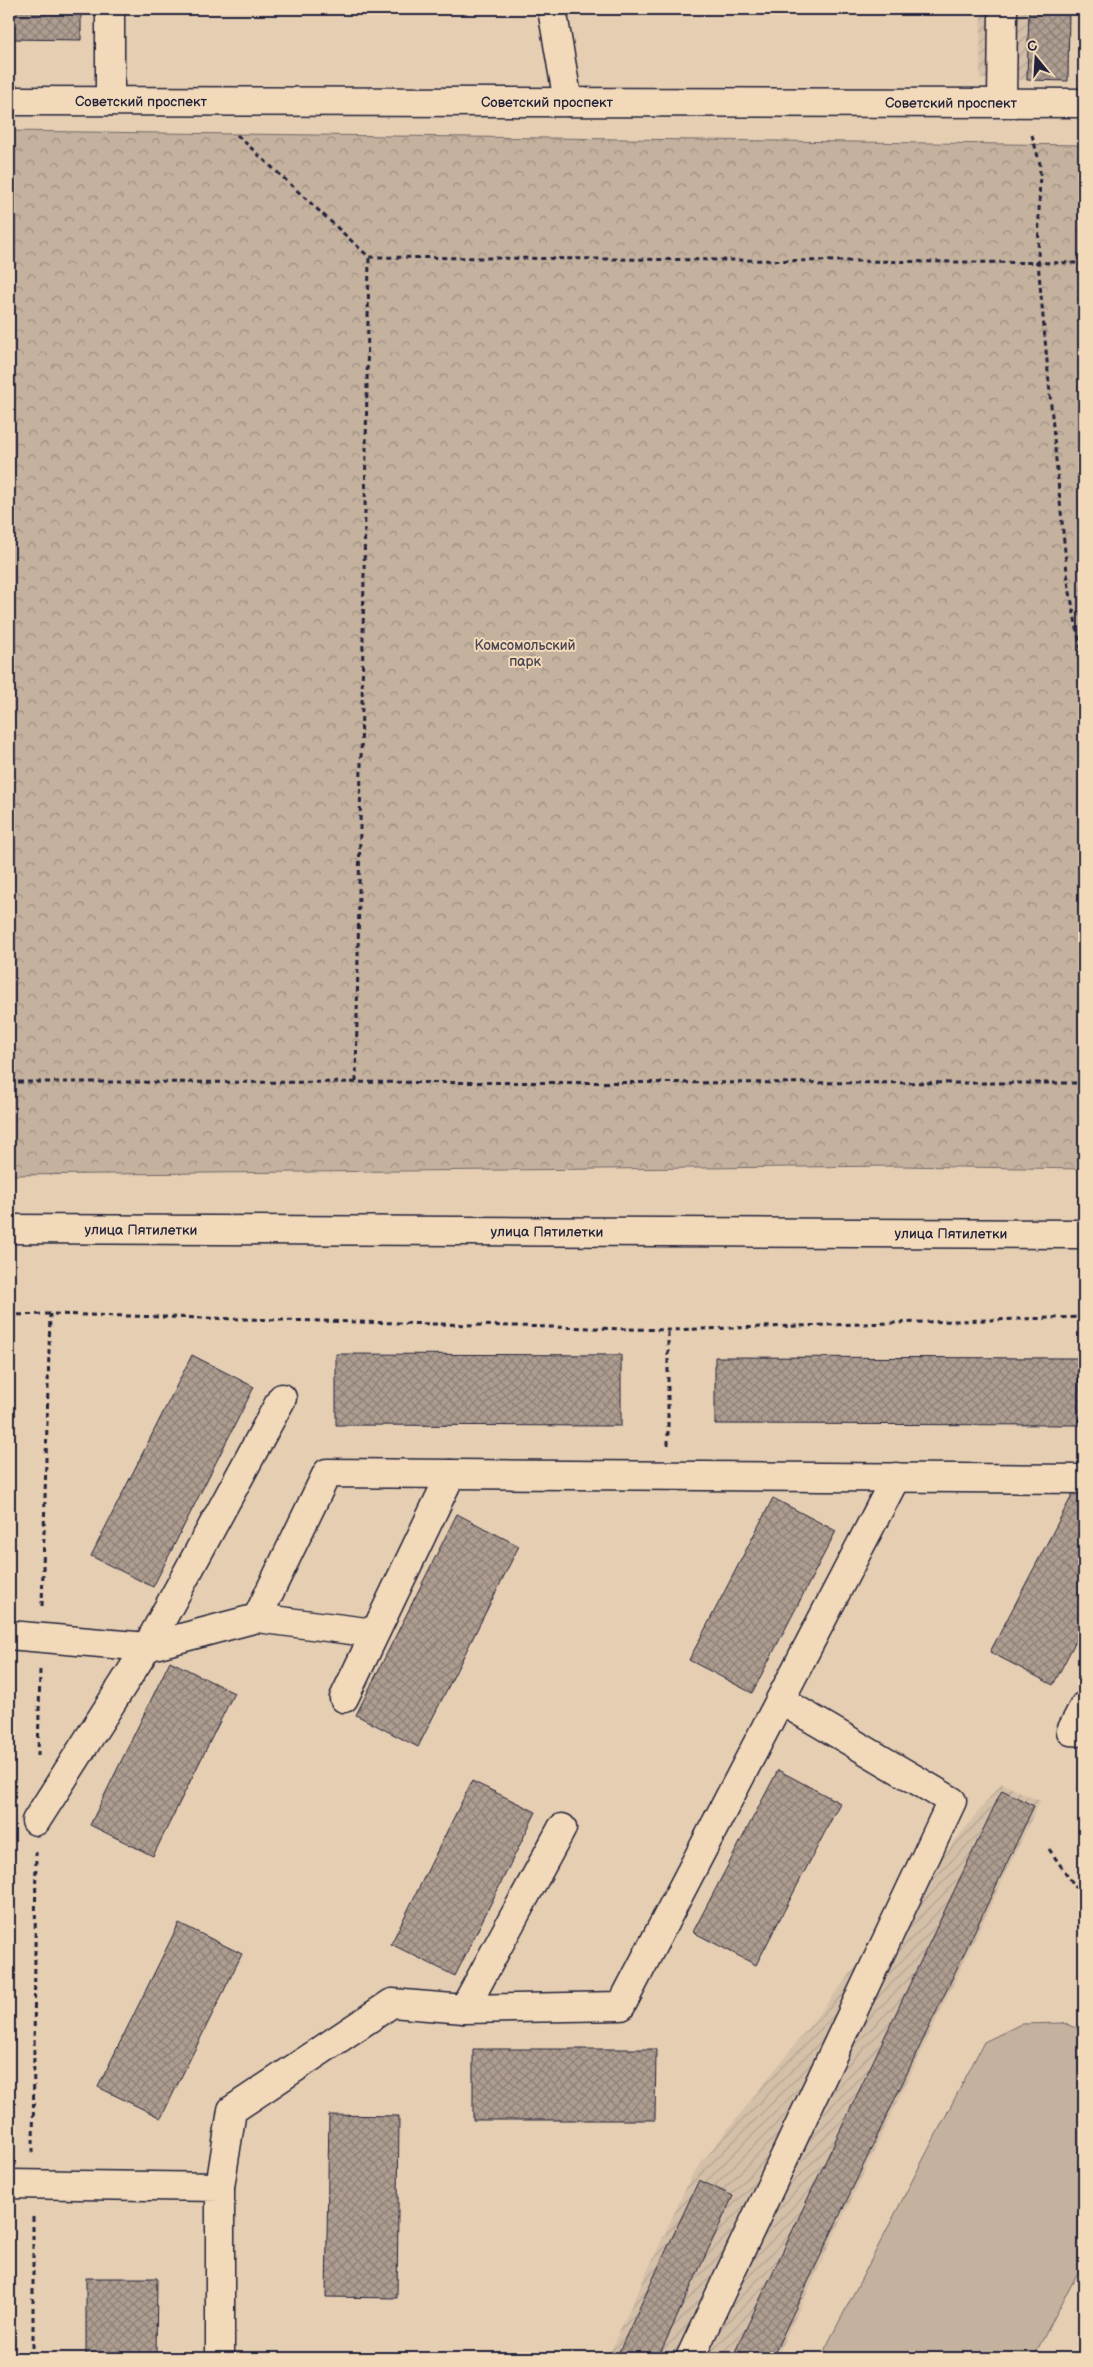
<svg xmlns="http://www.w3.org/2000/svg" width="1093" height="2367" viewBox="0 0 1093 2367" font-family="'Balsamiq Sans',sans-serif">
  <defs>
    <pattern id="industrial-furrows" width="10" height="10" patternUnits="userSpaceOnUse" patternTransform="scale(1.25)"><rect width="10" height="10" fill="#d4bfa8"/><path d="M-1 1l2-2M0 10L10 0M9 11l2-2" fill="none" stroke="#b6a492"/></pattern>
    <pattern id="forest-crowns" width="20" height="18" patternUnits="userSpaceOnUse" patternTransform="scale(1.25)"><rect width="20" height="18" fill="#c4b19e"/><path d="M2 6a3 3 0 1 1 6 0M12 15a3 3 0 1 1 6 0" fill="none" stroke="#9f9082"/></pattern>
    <pattern id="building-cross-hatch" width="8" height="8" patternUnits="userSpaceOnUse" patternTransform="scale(1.25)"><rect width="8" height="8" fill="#ae9d90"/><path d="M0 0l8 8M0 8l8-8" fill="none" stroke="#8d8077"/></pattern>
  </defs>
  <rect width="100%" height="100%" fill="#e5ceb2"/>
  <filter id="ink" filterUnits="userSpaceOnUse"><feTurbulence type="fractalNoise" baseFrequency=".02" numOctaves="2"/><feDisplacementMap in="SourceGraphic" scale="10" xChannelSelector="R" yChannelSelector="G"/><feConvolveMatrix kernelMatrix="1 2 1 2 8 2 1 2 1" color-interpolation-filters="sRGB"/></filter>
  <g filter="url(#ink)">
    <!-- industrial -->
    <path fill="url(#industrial-furrows)" d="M981,9h88l-1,72 -88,-2z
      M1001,1783l39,18 -264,557h-169l85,-183z"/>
    <!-- forest -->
    <path fill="url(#forest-crowns)" stroke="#736a6c" d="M9,131l1075,14v1024l-186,-3 -889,9z"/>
    <!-- garden -->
    <path fill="#c4b19e" stroke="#736a6c" d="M1063,2023l21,8v230l-51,97h-204l-4,-9 159,-307 37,-18z"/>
    <!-- building -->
    <path fill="url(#building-cross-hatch)" stroke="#22223b" d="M9,9h72v31l-72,-1z
      M1029,9h40l-1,72 -41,-1z
      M336,1354l285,1v71l-285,-1z
      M192,1355l62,32 -101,200 -62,-31z
      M715,1357l364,1 -1,67 -363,-1z
      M1079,1372h5v53h-6z
      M1075,1490l9,5v130l-31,60 -63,-33z
      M773,1498l63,33 -84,162 -63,-33z
      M457,1514l62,32 -101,201 -62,-32z
      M170,1661l64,32 -81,163 -63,-31z
      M778,1770l62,33 -84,162 -63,-33z
      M472,1781l64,31 -81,164 -64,-32z
      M1002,1790l32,16 -262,552h-40z
      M179,1923l63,31 -81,164 -63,-31z
      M473,2049h183l-1,71h-182z
      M329,2115l70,1 -2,182 -71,-1z
      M699,2180l34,16 -75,162h-42z
      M86,2278h71l-1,80h-70z"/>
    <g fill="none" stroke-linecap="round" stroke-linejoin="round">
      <defs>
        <g id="minor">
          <path d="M552,9l16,93"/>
          <path id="s1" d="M9,101l1075,2"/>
          <path d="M110,101v-92"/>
          <path d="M1002,102l1,-93"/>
          <path d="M257,1618l117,15"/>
          <path d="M9,1635l138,12 110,-29 70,-145 757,6"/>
          <path d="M344,1698l107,-224"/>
          <path d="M1084,1706l-13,25 13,1"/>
          <path d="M36,1821l111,-174 135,-249"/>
          <path d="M464,2009l98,-181"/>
          <path d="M9,2184l211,3v171"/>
          <path d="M220,2187l12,-77 160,-107 72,6 157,-3 275,-529"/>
          <path d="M690,2358l262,-557 -172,-101"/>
        </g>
        <g id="major">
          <path id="s2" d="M9,1229l1075,5"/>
        </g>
      </defs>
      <!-- minor casing -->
      <use href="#minor" stroke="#22223b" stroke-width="31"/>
      <!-- major casing -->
      <use href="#major" stroke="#22223b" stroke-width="31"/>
      <!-- path -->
      <path stroke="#22223b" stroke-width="3" stroke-dasharray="5 4" stroke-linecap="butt" d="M237,135l132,122 715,6
        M1032,135l8,29 -2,98 19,209 11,111 16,84
        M9,1082l1075,1
        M356,1082l13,-825
        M9,1315l41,-1 618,16 416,-13
        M668,1445v-115
        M42,1606l8,-292
        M38,1756l2,-87
        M1049,1849l35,50
        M33,2153l3,-301
        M33,2217v141"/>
      <!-- minor -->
      <use href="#minor" stroke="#f1d9b9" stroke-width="28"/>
      <!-- major -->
      <use href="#major" stroke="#f1d9b9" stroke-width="28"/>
    </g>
  </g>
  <g text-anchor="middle" stroke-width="4" stroke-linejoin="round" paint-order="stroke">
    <!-- street labels -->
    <g font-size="14" fill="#22223b" stroke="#f1d9b9">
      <text dy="5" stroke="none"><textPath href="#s1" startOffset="132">Советский проспект</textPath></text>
      <text dy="5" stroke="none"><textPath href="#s1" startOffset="538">Советский проспект</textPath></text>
      <text dy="5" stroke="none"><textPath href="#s1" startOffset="942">Советский проспект</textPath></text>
      <text dy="5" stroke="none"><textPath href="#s2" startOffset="132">улица Пятилетки</textPath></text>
      <text dy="5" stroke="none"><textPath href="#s2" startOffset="538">улица Пятилетки</textPath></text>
      <text dy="5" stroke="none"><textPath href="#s2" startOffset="942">улица Пятилетки</textPath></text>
    </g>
    <!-- park labels -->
    <g font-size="14" fill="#4a4654" stroke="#f1d9b9">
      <text x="525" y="650">Комсомольский<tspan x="525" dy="16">парк</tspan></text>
    </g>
  </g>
  <!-- margin -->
  <rect width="1093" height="2367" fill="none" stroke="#f1d9b9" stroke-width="30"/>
  <rect x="15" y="15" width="1063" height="2337" fill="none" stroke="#22223b" stroke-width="2" filter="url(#ink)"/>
  <!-- north arrow -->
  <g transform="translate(1036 58) rotate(342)" stroke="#f1d9b9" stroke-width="4" paint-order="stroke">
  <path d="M0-4L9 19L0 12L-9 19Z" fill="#22223b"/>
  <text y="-8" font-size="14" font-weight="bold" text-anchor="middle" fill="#22223b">С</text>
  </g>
</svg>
